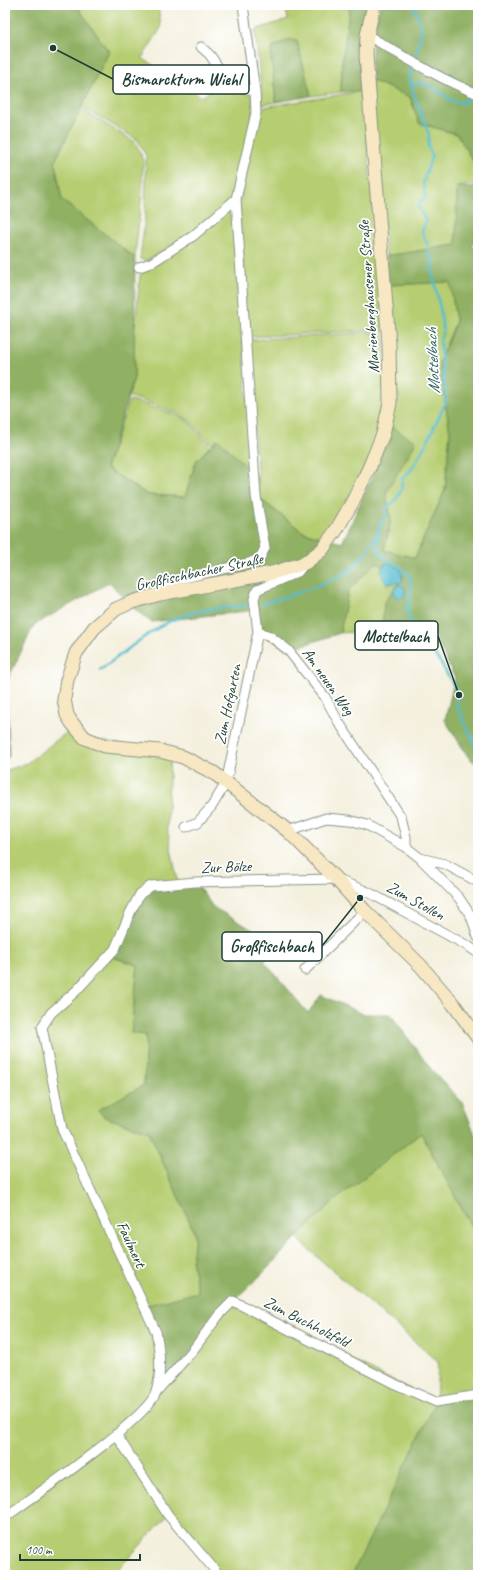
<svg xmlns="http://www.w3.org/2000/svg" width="483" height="1580" viewBox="0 0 483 1580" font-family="Caveat,sans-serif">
  <rect width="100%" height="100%" fill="#fff"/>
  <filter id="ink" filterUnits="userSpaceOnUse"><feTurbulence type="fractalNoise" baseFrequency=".025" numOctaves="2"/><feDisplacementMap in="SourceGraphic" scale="8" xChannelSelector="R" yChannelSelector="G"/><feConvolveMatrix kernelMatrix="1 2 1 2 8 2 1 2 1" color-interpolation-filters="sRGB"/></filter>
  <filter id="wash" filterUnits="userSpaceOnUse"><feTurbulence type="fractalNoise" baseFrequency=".012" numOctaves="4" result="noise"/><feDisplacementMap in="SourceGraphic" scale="16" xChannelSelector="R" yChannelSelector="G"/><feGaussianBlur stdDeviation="0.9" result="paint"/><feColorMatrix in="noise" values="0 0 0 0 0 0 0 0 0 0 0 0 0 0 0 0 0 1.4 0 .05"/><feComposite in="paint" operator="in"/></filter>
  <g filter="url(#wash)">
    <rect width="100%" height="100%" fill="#f4f0de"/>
    <!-- green -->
    <path fill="#b6cd71" stroke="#6a8552" d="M76,5h82l3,23 -19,30 60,39 20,-15 6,6 25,7 -1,25 -17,76 -43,38 -46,27 -6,-2 5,-43 1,-60 -8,-16 -56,-33 27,-55z
      M285,5h65l-8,58 -1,29 -30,4 -14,-55 -26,14 5,47 -17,3v-8h3l-7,-67 33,-11z
      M371,80l39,17 9,26 38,11 21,35v15l-21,3 -1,58 -70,11z
      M363,91l22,257 -4,-4 -8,-14 -125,7 -9,-132 19,-97z
      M81,109l54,33 6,12 2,9 -1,29 -7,66 -74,-58 -6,-40z
      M232,208h1l20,265 -36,-34 -5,6 -23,-25 -12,-7 -49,-17 6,-18v-41l6,-62 5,-6z
      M450,282l6,39 -17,42 11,69 -5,58 -30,68 -31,-8 7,-31 -6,-26 31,-51 -25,-15 -3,-142z
      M372,332l8,13 6,6 -2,59 -13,46 -45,83 -23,-7 -44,-34 -11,-158z
      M131,400l46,15 11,6 22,25 -14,15 -11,36 -37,-2 -42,-27 23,-67z
      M376,563l28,12 -20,28 -2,27 -42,3 8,-42z
      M75,726l10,12 85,15 -3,75 11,56 -69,72 29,9 -7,68 15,2 -2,50 -39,32 44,14 46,103 -2,27 5,31 35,9 203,101 2,-40 -131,-114 -10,-11 38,-37 86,-67 50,93 7,-16v185l-98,123 -28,57h-133l-51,-60 -55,60h-108v-804l22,-8z"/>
    <!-- forest -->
    <path fill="#90b063" stroke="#58764c" d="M5,5h71l33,47 -54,109 7,39 73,58 -1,120 -28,90 42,27 37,2 11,-36 22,-22 40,39 -7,17 5,1 47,36 39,11 32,-70 17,-46 25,15 -30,51 5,26 -7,31 31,8 30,-68 5,-58 -11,-69 17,-42 -6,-39 -62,3 -2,-29 70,-11 1,-58 21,1v44l-6,15 6,2v516l-9,-7 -24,-38 10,-42 -23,-47 -50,-1 2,-27 20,-27 -28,-13 -28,28 -8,42 -52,17 -30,-18 -3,-22 -104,12 -24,-19 -17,-21 -76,43 -27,56 2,76 -4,1z
      M350,5h16l-6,30v34l3,22 -22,1 1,-29z
      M380,5h98v164l-21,-35 -38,-11 -9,-26 -39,-17c0,-26 2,-50 9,-75z
      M290,39l7,2 14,55 -35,6 -5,-47 2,-8z
      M195,882l18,25 45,26 16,11 -10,17 44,52 13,-18 42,19h27l41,55 31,33 16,40v68l-7,16 -50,-93 -86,67 -38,37 -34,36 -30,28 -77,92 5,-36 -17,-51 54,-14 -6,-31 3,-27 -46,-103 -45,-14 -6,-7 46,-25 2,-50 -15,-2 7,-68 -29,-9 21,-43 21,-27z
      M478,1395v180h-126l84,-173z"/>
    <!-- water -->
    <path fill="#51bccd" stroke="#387c80" d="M389,563l11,6 3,13 -16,2c-5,-7 -8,-12 -3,-20z
      M400,585l5,2v9l-5,2 -5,-1 -2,-6 3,-5z"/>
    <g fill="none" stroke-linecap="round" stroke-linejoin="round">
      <!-- stream -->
      <path stroke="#51bccd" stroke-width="2.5" d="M413,5c11,25 10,23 3,50
        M411,69l-1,8 2,12 17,46 -1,12 4,8 -9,28 3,15 -6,3 -2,5 8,15 -4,11 6,13v9l5,8 -1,9 8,37 3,23 -3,10 6,61 -19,40 -15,27 -10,10c1,13 -5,22 -16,29v8l-6,7 -3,23 5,10 19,12 9,8c0,5 1,9 1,14 -1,18 -9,19 3,37
        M411,85l10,-2 9,3 23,15 10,2 5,-5 10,6
        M262,604c25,-8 77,-22 95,-40 8,-9 15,-23 22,-34
        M421,633l21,32 17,30 -3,8 9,21 13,27
        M100,670c26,-18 53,-44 83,-54 21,-8 45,-8 67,-11"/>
    </g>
  </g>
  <g filter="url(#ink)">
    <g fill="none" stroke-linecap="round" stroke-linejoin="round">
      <defs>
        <path id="street" d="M367,35c36,21 72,44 111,59
          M201,47l9,8 20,30 25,6
          M139,267l12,-4 42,-27 43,-37 20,-86 -1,-22 -12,-86
          M305,563l-7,9 -41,18 -3,9 4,33 12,4 18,14 37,47 13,24 63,96 5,20v10
          M160,594l6,-12 83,-19 11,-5 5,-10 -9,-52 -20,-297
          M186,827l12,-5 14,-16 14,-23 32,-151
          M288,831l38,-13 23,2 18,5 39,22 14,11 25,6 33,18
          M420,858l39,40 12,18 7,21
          M305,970l60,-59
          M156,1392l37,-42 26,-35 14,-14 162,83 41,18 42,-7
          M116,1434l52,81 51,60
          M5,1517c27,-19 144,-99 151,-125 6,-20 4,-41 0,-60l-94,-203 -20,-102 9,-14 25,-22 39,-42 15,-36 10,-19 11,-8 44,-4 141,-3 32,13 100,54 10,7"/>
        <path id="secondary" d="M374,5l-7,30 -1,20 23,289 1,59 -7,31 -13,32 -17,35 -16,28 -15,21 -17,13 -33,10 -112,21 -28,8 -16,7 -22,19 -18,25 -9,27 -3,19 3,16 5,8 13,15 20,8 55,5 23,6 31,16 74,58 48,48 29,32 56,55 33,39 24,33"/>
      </defs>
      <!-- street casing -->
      <use href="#street" stroke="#8a9689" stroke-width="11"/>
      <!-- secondary casing -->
      <use href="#secondary" stroke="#8a9689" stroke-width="15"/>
      <!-- street -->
      <use href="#street" stroke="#fff" stroke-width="9"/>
      <!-- secondary -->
      <use href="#secondary" stroke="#f8e7c3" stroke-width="13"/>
    </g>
  </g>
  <g text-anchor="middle" stroke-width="3.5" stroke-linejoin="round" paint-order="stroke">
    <!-- street labels -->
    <g font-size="16" fill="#1f3d34" stroke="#fff">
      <text transform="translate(368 297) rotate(-94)" y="6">Marienberghausener Straße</text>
      <text transform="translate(199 571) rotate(-12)" y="6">Großfischbacher Straße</text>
      <text transform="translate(329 681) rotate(55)" y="6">Am neuen Weg</text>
      <text transform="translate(227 704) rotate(-78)" y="6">Zum Hofgarten</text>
      <text transform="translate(226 866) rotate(-2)" y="6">Zur Bölze</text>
      <text transform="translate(416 900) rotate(29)" y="6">Zum Stollen</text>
      <text transform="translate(132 1244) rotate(65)" y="6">Faulmert</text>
      <text transform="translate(307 1321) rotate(27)" y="6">Zum Buchholzfeld</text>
    </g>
    <!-- water labels -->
    <g font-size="17" font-style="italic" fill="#2e6362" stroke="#fff">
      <text transform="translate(432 361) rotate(-93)" y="6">Mottelbach</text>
    </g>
  </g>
  <!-- callouts -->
  <path fill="none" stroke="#1f3d34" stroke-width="1.5" d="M53 48L113 79M459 695L438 636M360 898L322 946"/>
  <g fill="#1f3d34" stroke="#fff" stroke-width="1.5">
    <circle cx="53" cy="48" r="4"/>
    <circle cx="459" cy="695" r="4"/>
    <circle cx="360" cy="898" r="4"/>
  </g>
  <g fill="#fff" stroke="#1f3d34" stroke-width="1.5">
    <rect x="113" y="65" width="136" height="29" rx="4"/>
    <rect x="355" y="621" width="83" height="29" rx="4"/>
    <rect x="222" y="932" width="100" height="29" rx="4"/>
  </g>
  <g font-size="17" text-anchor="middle" font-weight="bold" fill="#1f3d34">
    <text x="181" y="85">Bismarckturm Wiehl</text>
    <text x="396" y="642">Mottelbach</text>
    <text x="272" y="952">Großfischbach</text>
  </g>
  <!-- margin -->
  <rect width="483" height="1580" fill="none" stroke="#fff" stroke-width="20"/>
  <!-- scale -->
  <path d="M20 1554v6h120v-6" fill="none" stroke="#1f3d34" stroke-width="2"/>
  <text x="26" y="1554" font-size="12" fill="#1f3d34" stroke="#ffffff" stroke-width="3" paint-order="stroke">100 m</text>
</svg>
